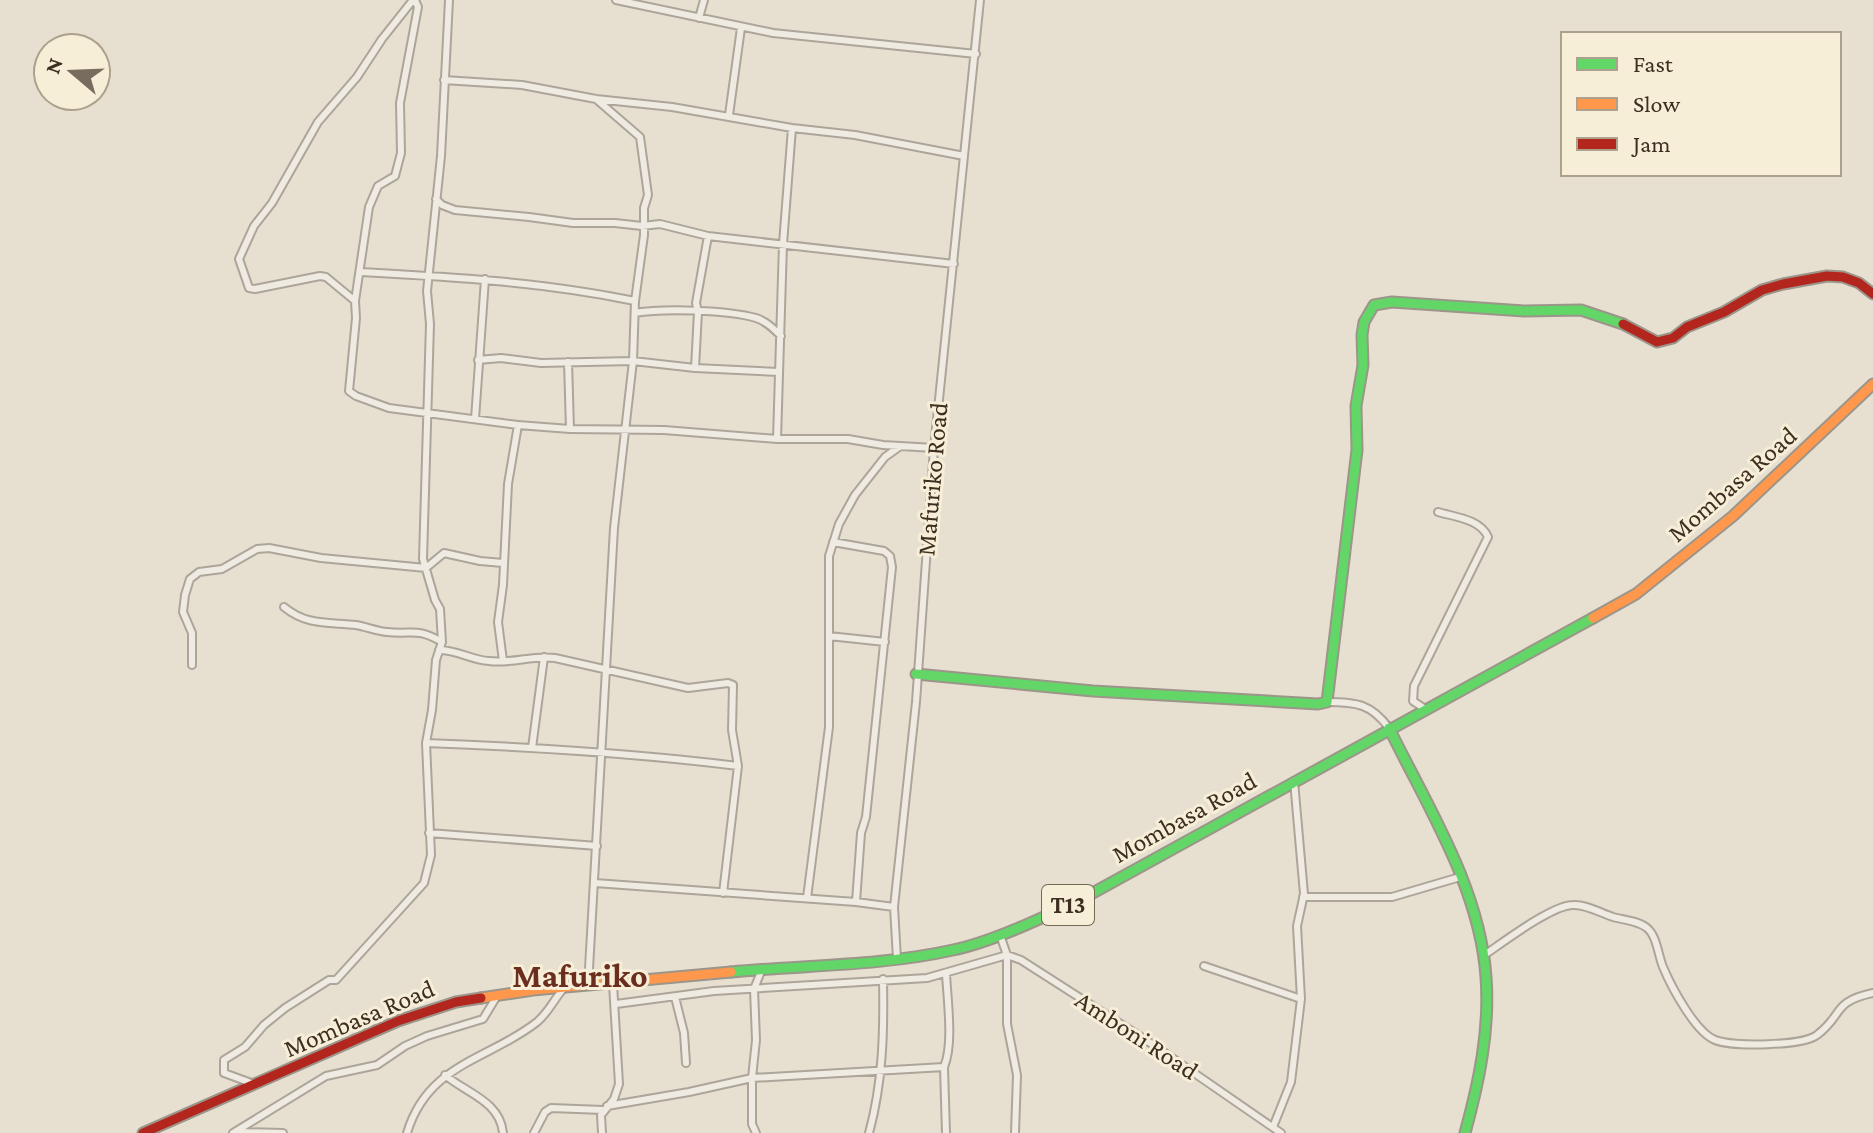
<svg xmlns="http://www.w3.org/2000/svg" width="1873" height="1133" viewBox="0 0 1873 1133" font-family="'Crimson Pro',serif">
  <rect width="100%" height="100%" fill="#e7e0d1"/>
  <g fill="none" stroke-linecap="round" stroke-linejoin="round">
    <defs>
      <path id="street" d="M415,0l3,7 -18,96 1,50 -6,23 -17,10 -9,21 -14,94 1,17 -7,73 7,5 33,12 129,17 52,4 94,1 113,9h71l35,6 51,3
        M616,0l157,33 203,21
        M699,18l5,-18
        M444,80l78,5 74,14 76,8 120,21 63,7 109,21
        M729,115l12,-87
        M436,199l6,6 13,5 74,7 44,6h42l27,3 18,-2 48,12 246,28
        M361,272c92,5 183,10 274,29
        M355,301l-29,-24 -6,-1 -65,13 -6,-1 -10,-29 15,-33 18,-23 46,-81 39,-45 25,-38 31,-39
        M635,313c29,-5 93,-3 121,5 10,3 18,11 25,18
        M478,360l23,-2 40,5 92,-2 62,7 84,4
        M568,362l2,67
        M695,368l3,-56 -2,-9 12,-67
        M475,419l10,-140
        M777,439l6,-195 9,-116
        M833,542l51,9 6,5 2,11 -26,250 -5,16 -5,69
        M284,607c23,19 45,15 72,18 11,2 21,6 31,7 26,3 29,-5 55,10
        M829,636l56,6
        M439,650c18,0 33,10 50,11 22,3 44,-6 66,-3l133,30 40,-5 5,2 -1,45 6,36 -15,127
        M503,661l-5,-39 5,-37 5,-101 10,-59
        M192,665v-32l-9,-21 2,-17 5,-16 9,-7 23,-3 35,-20 12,-1 52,10 105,10 18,-15 36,8 23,2
        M1327,702c30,0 44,2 62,26
        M1425,709l-12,-8 1,-15 74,-149c-8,-18 -33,-20 -50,-25
        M426,743c104,4 208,10 312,23
        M532,748l12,-91
        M429,833l168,13
        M595,883l261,19 38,5
        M1303,897h89l68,-20
        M807,898l22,-171v-171l10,-32 16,-29 30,-38 14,-10
        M1000,935l7,20 14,5 134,86 126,87
        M1483,956c19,-13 69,-51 90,-51 12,-1 28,8 40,12 11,3 26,4 34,11 10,8 11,27 16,39 8,19 32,65 52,73 18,7 88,6 102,-5 27,-20 14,-33 56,-42
        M897,959l-3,-52 22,-205 18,-254 46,-448
        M1204,966l97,33
        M946,973c1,25 8,71 -2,94l2,66
        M588,986l26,-458 19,-167 2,-60 9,-66v-27l4,-13 -8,-58 -44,-38
        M675,997l9,36 2,30
        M616,1004l98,-13 213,-13 80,-23v69l10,51 -2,58
        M445,1075c21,18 55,26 58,58
        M254,1084l-30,-11v-13l21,-13 19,-22 21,-17 44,-28h7l88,-97 7,-28 -5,-112 6,-33 4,-50 6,-18 -2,-33 -5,-9 -12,-41 7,-235 -3,-33 14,-135 8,-156
        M607,1106l82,-14 63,-14 192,-11
        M1273,1127l18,-45 10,-83 -4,-73 7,-32 -10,-113
        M238,1132l45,1
        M233,1133l93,-57 51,-11 28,-19 22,-10 56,-17 14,-23
        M407,1133c21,-70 82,-73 130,-111 12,-10 17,-23 27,-34
        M534,1133l11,-21 6,-4 52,2
        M602,1133l-1,-18 13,-16 5,-15 -6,-100
        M756,1133l-4,-9v-46l4,-38 -2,-51 8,-20
        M869,1133c14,-51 15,-102 14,-154"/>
      <path id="fast" d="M916,674l177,17 225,13 9,-2 30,-252 -1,-44 7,-41 -1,-30 2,-13 10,-17 18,-3 132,9 57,-1 42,14
        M1389,728c38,78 91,160 97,249 4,53 -7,105 -21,156
        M731,972c74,-7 150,-6 222,-22 39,-8 91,-33 127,-50l513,-282"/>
      <path id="slow" d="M1593,618l43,-24 97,-78 140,-132
        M481,998l52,-8 198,-18"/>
      <path id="jam" d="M1623,324l34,18 16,-4 14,-11 37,-15 38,-22 21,-6 44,-8 16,1 16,6 14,11
        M143,1133l255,-112 58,-19 25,-4"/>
    </defs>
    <!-- street casing -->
    <use href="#street" stroke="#ada599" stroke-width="10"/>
    <!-- fast casing -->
    <use href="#fast" stroke="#9c958a" stroke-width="13"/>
    <!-- slow casing -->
    <use href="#slow" stroke="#9c958a" stroke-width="13"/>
    <!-- jam casing -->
    <use href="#jam" stroke="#9c958a" stroke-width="13"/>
    <!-- street -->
    <use href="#street" stroke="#efebe3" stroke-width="6"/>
    <!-- fast -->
    <use href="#fast" stroke="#63d668" stroke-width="9"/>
    <!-- slow -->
    <use href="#slow" stroke="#ff974d" stroke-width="9"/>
    <!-- jam -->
    <use href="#jam" stroke="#b3261e" stroke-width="9"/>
  </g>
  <g text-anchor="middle" stroke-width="6" stroke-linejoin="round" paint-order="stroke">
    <!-- shield labels -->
    <rect fill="#f7eed8" stroke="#756857" stroke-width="2" x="1042" y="885" width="52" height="40" rx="6"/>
    <g font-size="24" font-weight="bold" fill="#3d2e20">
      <text x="1068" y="913">T13</text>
    </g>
    <!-- street labels -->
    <g font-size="26" fill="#3d2e20" stroke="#f7eed8">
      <text transform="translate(932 479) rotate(-85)" y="9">Mafuriko Road</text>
      <text transform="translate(1732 484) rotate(-41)" y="9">Mombasa Road</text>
      <text transform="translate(1184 817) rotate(-29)" y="9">Mombasa Road</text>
      <text transform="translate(359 1018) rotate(-23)" y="9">Mombasa Road</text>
      <text transform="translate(1137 1035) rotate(33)" y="9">Amboni Road</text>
    </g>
    <!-- district labels -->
    <g font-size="34" font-weight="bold" fill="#6b2e1e" stroke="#f7eed8">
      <text x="580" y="987">Mafuriko</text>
    </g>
  </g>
  <!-- legend -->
  <rect x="1561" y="32" width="280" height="144" fill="#f7eed8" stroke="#ada18e" stroke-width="2"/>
  <rect x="1577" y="58" width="40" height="12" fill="#63d668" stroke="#ada18e" stroke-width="2"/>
  <text x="1633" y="72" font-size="24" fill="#3d2e20">Fast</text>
  <rect x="1577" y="98" width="40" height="12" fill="#ff974d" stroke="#ada18e" stroke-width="2"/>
  <text x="1633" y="112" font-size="24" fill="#3d2e20">Slow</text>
  <rect x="1577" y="138" width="40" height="12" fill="#b3261e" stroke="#ada18e" stroke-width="2"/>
  <text x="1633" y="152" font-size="24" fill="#3d2e20">Jam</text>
  <!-- north arrow -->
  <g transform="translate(72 72) rotate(289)"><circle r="38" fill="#f7eed8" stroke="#ada18e" stroke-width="2"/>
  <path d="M0-6L14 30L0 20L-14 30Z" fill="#786c5e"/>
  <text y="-12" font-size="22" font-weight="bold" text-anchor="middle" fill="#3d2e20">N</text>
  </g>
</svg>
